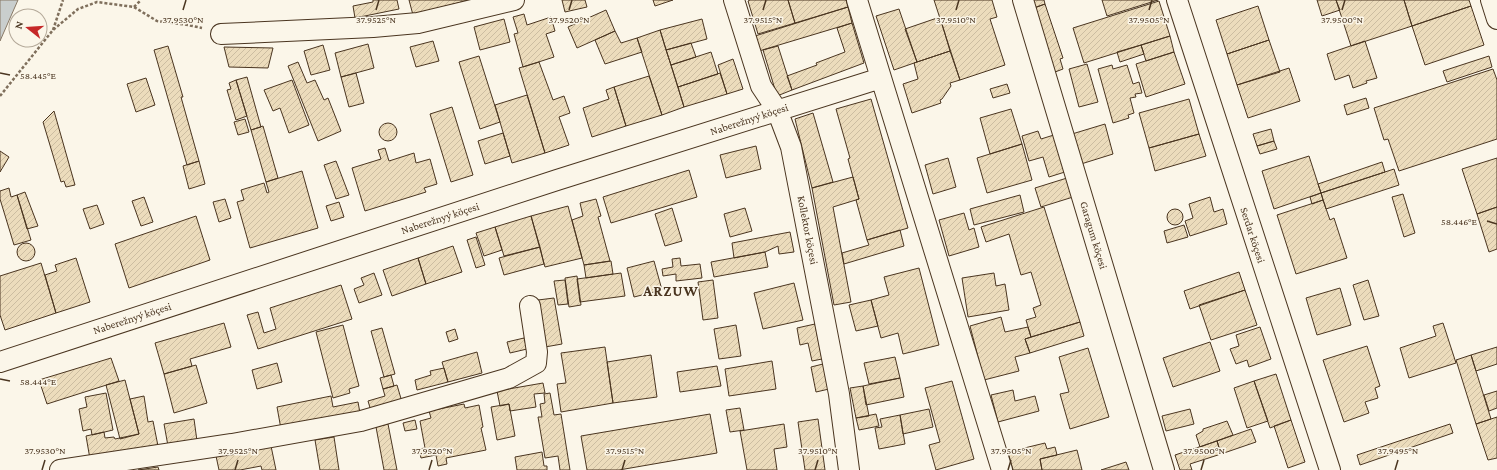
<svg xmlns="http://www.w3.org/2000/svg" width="1497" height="470" viewBox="0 0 1497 470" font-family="'Crimson Pro',serif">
  <defs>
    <pattern id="building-hatch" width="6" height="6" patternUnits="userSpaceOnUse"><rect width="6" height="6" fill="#ecdcbc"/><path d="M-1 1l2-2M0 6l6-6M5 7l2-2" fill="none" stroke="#ccbda1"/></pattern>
  </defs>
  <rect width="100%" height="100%" fill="#fbf6e9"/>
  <!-- water -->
  <path fill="#c9cecd" stroke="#887966" d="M0,0h18l-18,41z"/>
  <!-- building -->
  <path fill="url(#building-hatch)" stroke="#4a3520" d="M373,0h24l2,9 -44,9 -2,-12 20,-4z
    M409,0h60l-56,15z
    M562,0h23l2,7 -22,5z
    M653,0h20l-18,6z
    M750,0h38l7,23 -37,11 -10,-33z
    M788,0h58l2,7 -53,16z
    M934,0h58l5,17 -7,2 15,46 -45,15z
    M1032,0h12l1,4 -11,4z
    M1102,0h56l-51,16z
    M1317,0h19l4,10 -18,6z
    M1336,0h68l8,26 -61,20z
    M1404,0h65l2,6 -59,20z
    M1159,1l11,35 -86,27 -11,-35z
    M1045,4l18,54 -3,1 3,10 -8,3 -21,-64z
    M1258,6l11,34 -42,14 -11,-34z
    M1471,6l13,39 -59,20 -13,-39z
    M848,7l4,16 -93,28 -4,-15z
    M899,9l18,53 -23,8 -18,-54z
    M606,10l9,21 -38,17 -9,-21z
    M524,14l3,11 24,-8 4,14 -9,3 8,23 -31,10 -9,-33 4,-1 -5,-16z
    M940,17l10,34 -33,11 -12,-33z
    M504,19l6,23 -30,8 -6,-23z
    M702,19l5,20 -41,11 -6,-20z
    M852,23l12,40 -72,27 -5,-14 30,-11 -1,-2 29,-11 -8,-24z
    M660,30l24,77 -22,8 -25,-77z
    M615,31l6,12 16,-5 5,14 -37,12 -10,-24z
    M1170,36l4,16 -28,9 -5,-16z
    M1269,40l11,32 -43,13 -10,-31z
    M433,41l6,20 -23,6 -6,-20z
    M1365,41l12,37 -11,3 1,2 -14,5 -4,-13 -14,5 -8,-26z
    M691,43l5,14 -25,8 -5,-15z
    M368,44l6,24 -33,9 -6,-24z
    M323,45l7,25 -19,5 -7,-24z
    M1141,45l3,9 -24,8 -3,-10z
    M168,46l15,51h-2l18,64 -12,4 -33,-115z
    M778,46l14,44 -15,6 -14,-46z
    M224,47l49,1 -5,20 -39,-1z
    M950,51l10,29 -10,3 1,3 -9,13 -2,1 1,3 -29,10 -9,-29 15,-5 -4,-16z
    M711,52l7,22 -40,13 -7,-22z
    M1174,52l11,32 -39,13 -10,-33z
    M479,56l21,66 -20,7 -21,-67z
    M1489,56l3,11 -45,15 -4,-11z
    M733,59l10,30 -16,5 -9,-29z
    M298,62l9,21 8,-3 9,20 4,-2 13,33 -23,10 -30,-75z
    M539,62l14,38 11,-4 6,17 -11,4 10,28 -24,8 -26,-85z
    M1087,64l11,38 -19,5 -10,-38z
    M1112,65l1,4 14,-4 6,19 6,-2 3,11 -7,1 1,3 -6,1 4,15 -6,2 1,3 -16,5 -15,-54z
    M1289,68l11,33 -52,17 -11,-33z
    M1493,69l4,11v59l-98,32 -11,-32 -4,1 -10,-32z
    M356,73l8,30 -15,4 -8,-30z
    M720,73l7,21 -43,13 -6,-20z
    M649,76l13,39 -36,11 -12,-39z
    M247,77l14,50 -10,3 -15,-50z
    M146,78l9,27 -19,7 -9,-28z
    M236,80l11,36 -11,4 -9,-30 4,-1 -2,-6z
    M292,80l17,45 -20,8 -9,-25 -7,3 -9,-21z
    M1007,84l3,9 -17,5 -3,-9z
    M614,87l12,39 -34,11 -9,-29 26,-9 -3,-9z
    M527,95l18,58 -33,10 -17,-58z
    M1366,98l3,10 -22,7 -3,-10z
    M871,99l37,129 -41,12 -11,-40 3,-1 -11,-40 2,-1 -14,-49z
    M1189,99l10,35 -50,14 -10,-35z
    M452,107l21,68 -22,7 -21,-68z
    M1011,109l11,35 -32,10 -10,-36z
    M54,111l21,74 -9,2 -2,-6 -3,1 -18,-60z
    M813,113l20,69 -21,6 -17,-69z
    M245,119l4,13 -11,3 -4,-13z
    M379 132a9 9 0 1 1 18 0a9 9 0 1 1-18 0Z
    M1105,124l8,30 -32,10 -9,-30z
    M263,126l15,52 -12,4 -15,-52z
    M1271,129l3,12 -17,5 -4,-12z
    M1038,131l3,8 16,-5 11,37 -19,6 -6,-20 -14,4 -7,-25z
    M503,133l7,23 -25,8 -7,-23z
    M1199,134l7,22 -51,15 -6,-23z
    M1274,141l3,8 -17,5 -3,-8z
    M1022,144l10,36 -45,13 -10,-35z
    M756,146l5,23 -35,9 -6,-23z
    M385,148l4,13 25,-8 2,10 14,-4 7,25 -13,4 2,4 -61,19 -13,-43 29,-9 -3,-9z
    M0,151l9,6 -9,15z
    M1309,156l12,37 -47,16 -12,-38z
    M948,158l8,29 -23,7 -8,-29z
    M1497,158v49l-20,7 -15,-45z
    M199,161l6,23 -16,5 -6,-23z
    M336,161l13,34 -13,4 -12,-34z
    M1382,162l3,10 -64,21 -3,-9z
    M1394,169l5,16 -73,24 -5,-16z
    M689,170l8,27 -86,26 -8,-26z
    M302,171l16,57 -68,20 -13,-46 7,-2 -3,-10 23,-7 3,10 2,-1 -3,-10z
    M853,177l6,22 -26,8 18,95 -17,3 -22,-117z
    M1067,178l6,19 -32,10 -6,-19z
    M9,188l2,9 6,-2 14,45 -17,5 -14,-46v-8z
    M25,192l13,34 -11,3 -10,-34z
    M1321,193l2,7 -11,4 -2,-7z
    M1403,194l12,39 -11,4 -12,-40z
    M1020,195l4,17 -50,13 -4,-16z
    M144,197l9,25 -12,4 -9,-25z
    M1210,197l4,15 9,-3 4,15 -37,12 -5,-15 8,-3 -4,-14z
    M225,199l6,19 -12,4 -6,-20z
    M596,199l5,17 -3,1 12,44 -26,4 -12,-45 11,-4 -3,-13z
    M1323,200l7,20 4,-2 13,40 -51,16 -19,-59z
    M339,202l5,15 -13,4 -5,-15z
    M97,205l7,19 -14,5 -7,-20z
    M568,206l14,52 -37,9 -14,-51z
    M1044,207l36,115 -49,15 -5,-17 10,-3 -3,-9 8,-3 -10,-33 -10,3 -12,-41 -23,8 -5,-15z
    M1497,207v42l-8,3 -12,-38z
    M672,208l10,33 -17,5 -10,-32z
    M745,208l7,23 -22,6 -6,-23z
    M1167 217a8 8 0 1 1 16 0a8 8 0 1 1-16 0Z
    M964,213l5,17 5,-2 5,19 -30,9 -10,-36z
    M196,216l14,44 -81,28 -14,-44z
    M531,216l9,31 -36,9 -9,-29z
    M1184,225l4,12 -21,6 -3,-12z
    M495,227l7,23 -18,6 -8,-23z
    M900,230l4,16 -60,18 -2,-11 27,-8 -2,-5z
    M790,232l4,20 -15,2 -1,-8 -13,6 -31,6 -2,-15z
    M476,237l9,28 -9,3 -9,-28z
    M17 252a9 9 0 1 1 18 0a9 9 0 1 1-18 0Z
    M453,246l9,26 -36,12 -8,-26z
    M540,247l4,17 -40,11 -5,-17z
    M765,252l3,15 -54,10 -3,-15z
    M76,258l14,44 -34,11 -11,-38 12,-4 -2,-6z
    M418,258l8,26 -34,12 -9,-26z
    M680,258l1,8 19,-2 2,14 -26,3v-7l-13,2 -1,-7 11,-2 -1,-8z
    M611,261l2,13 -27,4 -2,-13z
    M654,261l8,29 -28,7 -7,-29z
    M41,263l15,50 -51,17 -5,-15v-39z
    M919,268l20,77 -36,9 -5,-21 -17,5 -10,-38 18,-5 -5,-18z
    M1239,272l6,18 -55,19 -6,-18z
    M374,273l8,22 -23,8 -5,-14 10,-4 -3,-7z
    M621,273l4,23 -45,6 -3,-23z
    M994,273l2,13 9,-2 4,26 -41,7 -6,-39z
    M577,276l4,29 -12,2 -4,-29z
    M565,280l3,24 -10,1 -4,-24z
    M713,280l5,38 -15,2 -5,-38z
    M1368,280l11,36 -15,4 -11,-35z
    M794,283l9,37 -40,9 -9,-36z
    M341,285l11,34 -94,30 -11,-34 11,-3 6,21 12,-4 -6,-21z
    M1340,288l11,37 -34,10 -11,-37z
    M1245,290l12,35 -46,15 -12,-35z
    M554,298l8,46 -17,3 -7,-47z
    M871,300l7,26 -22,5 -7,-26z
    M1001,317l4,15 23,-5 3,10 -6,2 5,14 -15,4 4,14 -35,9 -14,-54z
    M1080,322l4,14 -54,17 -5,-14z
    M224,323l7,24 -41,12 2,7 -28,8 -9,-31z
    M1443,323l13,40 -47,15 -9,-30 36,-12 -3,-10z
    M815,324l7,35 -10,2 -4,-18 -8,2 -3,-17z
    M343,325l16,61 -10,3 1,4 -17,5 -17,-66z
    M736,325l5,31 -22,3 -5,-30z
    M1260,327l11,32 -22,8 -2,-7 -11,4 -6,-15 9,-3 -3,-11z
    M382,328l13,46 -11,3 -13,-46z
    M455,329l3,10 -9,3 -3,-10z
    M524,338l3,11 -17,4 -3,-11z
    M1210,342l10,29 -47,16 -10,-29z
    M1367,346l13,40 -5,2 3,10 -13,4 4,11 -25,9 -21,-62z
    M605,347l8,56 -52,9 -4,-28 9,-1 -5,-30z
    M1497,347v17l-21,7 -5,-16z
    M1088,348l21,69 -39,12 -10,-35 9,-2 -10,-35z
    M477,352l5,21 -34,9 -6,-20z
    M651,355l6,42 -44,6 -6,-41z
    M1471,355l20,64 -15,5 -20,-64z
    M895,357l5,21 -31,6 -5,-21z
    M111,358l8,23 -72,23 -8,-24z
    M772,361l4,28 -47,7 -4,-27z
    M277,363l5,19 -25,7 -5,-19z
    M823,364l6,25 -13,3 -5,-25z
    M196,365l11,38 -33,10 -10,-39z
    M717,366l4,20 -41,6 -3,-20z
    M444,368l4,14 -31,8 -2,-10 16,-5 -1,-4z
    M1276,374l15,46 -21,8 -16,-47z
    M391,375l3,11 -11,3 -3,-11z
    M900,378l4,19 -38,8 -3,-19z
    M125,380l14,54 -19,5 -14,-54z
    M952,381l22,78 -38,11 -7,-25 11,-3 -15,-54z
    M1254,381l14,40 -21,7 -13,-40z
    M543,383l2,10 -11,1 2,13 -26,4 -1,-7 -9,2 -3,-15z
    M397,385l5,17 -31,9 -3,-10 17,-5 -2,-7z
    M863,386l6,30 -13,2 -6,-30z
    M1013,390l2,11 20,-5 4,15 -41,11 -7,-27z
    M1497,391v17l-8,3 -5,-16z
    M106,393l7,37 -21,5 -1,-6 -8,2 -4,-22 8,-2 -2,-10z
    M550,393l4,22 7,-1 9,56h-10l-2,-14 -13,2 -7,-41h4l-2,-13 5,-1 -1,-9z
    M144,396l4,26 5,-1 5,25 -68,13 -4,-23 18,-4 1,6 9,-1 1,2 24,-5 -9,-35z
    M331,396l2,11 25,-5 2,11 -79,16 -4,-22z
    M464,404l1,4 14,-3 4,22 -2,1 5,22 -40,8 1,6 -9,2 -2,-11 -15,3 -2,-9 6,-1 -5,-27 11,-3 -2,-7z
    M509,404l6,32 -18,4 -6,-33z
    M740,408l4,22 -14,2 -4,-22z
    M929,409l4,18 -30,7 -3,-19z
    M1190,409l4,15 -28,7 -4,-15z
    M710,414l7,39 -98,17h-32l-6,-34z
    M876,414l3,12 -20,4 -3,-12z
    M900,415l5,29 -26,5 -4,-21 7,-1 -2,-8z
    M1497,417v41l-9,2 -12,-36z
    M194,419l3,22 -29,5 -4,-22z
    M818,419l7,51h-20l-7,-48z
    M415,420l2,9 -12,2 -2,-8z
    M1291,420l14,42 -17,6 -14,-42z
    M1227,421l6,14 -33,12 -4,-12 7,-4v-2z
    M388,424l9,46h-13l-8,-43z
    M784,424l3,23 -13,2 3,21h-30l-7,-39z
    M1450,424l3,9 -93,32 -3,-10z
    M1251,429l5,13 -35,12 -4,-13z
    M334,437l5,33h-19l-5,-30z
    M1217,441l4,13 -31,10 2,6h-12l-5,-15z
    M1045,443l2,6 8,-2 2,8 -17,4 2,11h-29l-5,-18z
    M271,446l5,24h-14l-1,-4 -21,4h-21l-3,-14z
    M1077,450l5,20h-40l-2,-11z
    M542,452l2,14h3v4h-30l-2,-13z
    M1126,462l3,8h-28z
    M158,467l1,3h-21z"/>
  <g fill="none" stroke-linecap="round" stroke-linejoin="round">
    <defs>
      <path id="minor" d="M734,0l27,86 16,24 14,37 48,247 10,76
        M857,0l145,470
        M1023,0l141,470
        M1177,0l153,470
        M1491,0l6,19
        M221,34l152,-7 45,-4 96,-23
        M0,362l557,-182 324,-102
        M60,470l172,-26 129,-23 148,-43 27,-15 1,-11 -7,-46"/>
    </defs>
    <!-- minor casing -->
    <use href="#minor" stroke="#4a3520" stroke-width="22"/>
    <!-- path -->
    <path stroke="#7f6f5c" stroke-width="2.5" stroke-dasharray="3 2" stroke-linecap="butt" d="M134,7l7,-7
      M53,30l10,-30
      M0,96l53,-66 25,-21 19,-7 37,5 23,14 31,4 14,3"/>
    <!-- minor -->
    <use href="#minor" stroke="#fbf6e9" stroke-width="20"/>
  </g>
  <!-- ticks -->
  <path fill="none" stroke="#4a3520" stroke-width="1.5" d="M183,10l3,-10M376,10l3,-10M569,10l3,-10M763,10l3,-10M956,10l3,-10M1149,10l3,-10M1342,10l3,-10M0,73l10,2M1487,221l10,3M0,379l10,2M42,470l3,-10M235,470l3,-10M429,470l3,-10M622,470l3,-10M815,470l3,-10M1008,470l3,-10M1201,470l3,-10M1395,470l3,-10"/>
  <g text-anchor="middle" stroke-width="3" stroke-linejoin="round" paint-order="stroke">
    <!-- street labels -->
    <g font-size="11" fill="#4a3520" stroke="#fbf6e9">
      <text transform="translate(749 119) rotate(-18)" y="4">Naberežnyý köçesi</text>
      <text transform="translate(440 218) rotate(-18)" y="4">Naberežnyý köçesi</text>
      <text transform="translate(808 230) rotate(79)" y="4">Kollektor köçesi</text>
      <text transform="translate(1094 235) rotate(73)" y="4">Garagum köçesi</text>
      <text transform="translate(1253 235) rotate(72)" y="4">Serdar köçesi</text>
      <text transform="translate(132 318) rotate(-18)" y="4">Naberežnyý köçesi</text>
    </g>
    <!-- district labels -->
    <g font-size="15" font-weight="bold" letter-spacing="1" fill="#4a3520" stroke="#fbf6e9">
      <text x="671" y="296">ARZUW</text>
    </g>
  </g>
  <g font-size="10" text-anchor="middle" fill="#4a3520" stroke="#fbf6e9" stroke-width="3" stroke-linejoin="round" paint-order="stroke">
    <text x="183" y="23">37.9530°N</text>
    <text x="376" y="23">37.9525°N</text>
    <text x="569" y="23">37.9520°N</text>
    <text x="763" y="23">37.9515°N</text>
    <text x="956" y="23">37.9510°N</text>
    <text x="1149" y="23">37.9505°N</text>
    <text x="1342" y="23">37.9500°N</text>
    <text x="38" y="79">58.445°E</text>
    <text x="1459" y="225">58.446°E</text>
    <text x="38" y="385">58.444°E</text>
    <text x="45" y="454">37.9530°N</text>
    <text x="238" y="454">37.9525°N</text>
    <text x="432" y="454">37.9520°N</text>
    <text x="625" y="454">37.9515°N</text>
    <text x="818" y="454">37.9510°N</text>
    <text x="1011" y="454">37.9505°N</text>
    <text x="1204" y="454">37.9500°N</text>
    <text x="1398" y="454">37.9495°N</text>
  </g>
  <!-- north arrow -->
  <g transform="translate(28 28) rotate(287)"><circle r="19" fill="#fbf6e9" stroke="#b4a999"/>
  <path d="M0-3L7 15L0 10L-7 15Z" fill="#c62828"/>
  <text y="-6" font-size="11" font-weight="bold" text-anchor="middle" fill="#4a3520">N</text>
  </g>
</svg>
